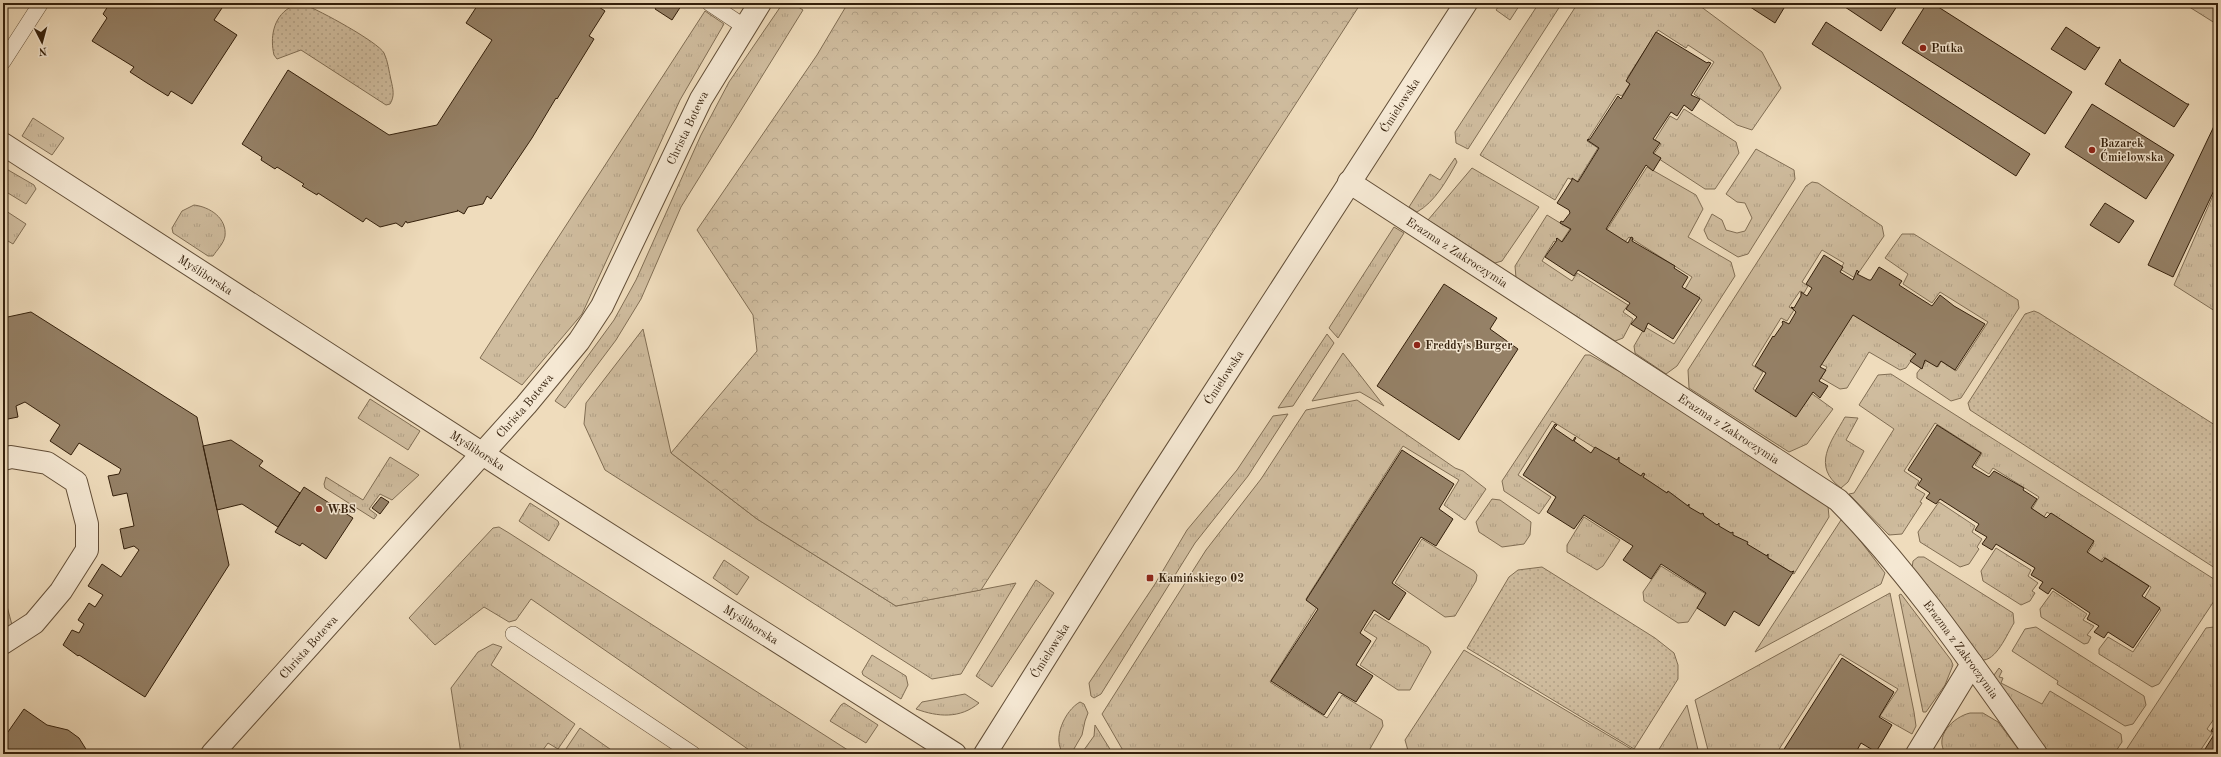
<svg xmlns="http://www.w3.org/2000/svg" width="2221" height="757" viewBox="0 0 2221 757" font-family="'Old Standard TT',serif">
  <defs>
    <pattern id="grass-tufts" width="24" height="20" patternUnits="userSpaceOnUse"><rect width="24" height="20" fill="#cfbc9e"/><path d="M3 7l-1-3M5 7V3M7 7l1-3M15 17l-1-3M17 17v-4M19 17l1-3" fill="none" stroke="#b2a187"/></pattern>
    <pattern id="forest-crowns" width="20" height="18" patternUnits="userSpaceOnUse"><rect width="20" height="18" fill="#cfbc9e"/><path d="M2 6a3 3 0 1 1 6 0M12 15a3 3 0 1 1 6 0" fill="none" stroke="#b2a187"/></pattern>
    <pattern id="park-dots" width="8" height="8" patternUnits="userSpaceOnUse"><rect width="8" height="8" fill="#cfbc9e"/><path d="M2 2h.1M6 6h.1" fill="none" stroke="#b2a187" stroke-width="1.8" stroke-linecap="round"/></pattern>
  </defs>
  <rect width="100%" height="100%" fill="#efdcbc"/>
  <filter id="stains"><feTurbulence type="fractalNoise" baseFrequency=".005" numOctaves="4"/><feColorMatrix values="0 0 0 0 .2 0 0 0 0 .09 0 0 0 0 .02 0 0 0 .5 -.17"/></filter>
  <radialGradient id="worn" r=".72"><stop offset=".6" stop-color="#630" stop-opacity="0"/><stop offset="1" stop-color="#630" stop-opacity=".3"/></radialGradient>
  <!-- grass -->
  <path fill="url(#grass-tufts)" stroke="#816e54" d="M783,3h9l11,7 -122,197 -40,92 -25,41 -51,68 -10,-7 59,-81 22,-40 65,-145 28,-53z
    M1501,3h20l-11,17 -14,-10z
    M1539,3h23l-94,146 -12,-6 -1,-11z
    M1592,3h104l66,49 19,36 -29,42 -15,-5 -43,-31 20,-32 -26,-17 -2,3 -28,-18 -31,48 4,4 -9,14 -5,-2 -30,47 11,7 -21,34 -9,-4 -13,22 -75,-45 96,-149z
    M2183,3h35v22z
    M705,11l19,13 -44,76 -98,214 -60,71 -42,-27z
    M1684,109l52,33 3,11 -24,36h-10l-52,-34 8,-11 -6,-4 15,-24 7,4z
    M33,118l31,20 -12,17 -30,-19z
    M1756,149l38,21 1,9 -47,75 -10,3 -30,-18 -4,-9 8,-16 10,6 4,10 11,3 8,-2 7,-13 -7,-15 -8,-1 -11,-8z
    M1455,158l2,4c-10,18 -22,40 -40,50l-8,-5 21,-33 10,6z
    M3,167l31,18 2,4 -10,15 -23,-14z
    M1647,167l49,28 7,14 -15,28 43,25 4,14 -58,90 -11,8 -31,-21 -1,-7 11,-19 29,17 28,-44 -17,-11 7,-12 -63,-40 -4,5 -19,-11z
    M1472,168l67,39 -37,54 -7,2 -67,-43z
    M1812,182l6,1 64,43 2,10 -29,42 -15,-9 4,-6 -22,-13 -20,32 6,4 -4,7 -4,-2 -11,16 5,3 -7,11 -6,-3 -29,47 11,7 -10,17 42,27 16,-23 22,16 -26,35 -18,8 -100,-64 -1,-18 118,-184z
    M2218,184v129l-44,-28z
    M194,205c16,2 33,13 31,31 -1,7 -8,14 -12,20h-5l-35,-23 -1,-5 10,-17z
    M3,209l23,15 -13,20 -10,-6z
    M1547,215l23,14 -10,15 -6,-3 -12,20 30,20 5,-8 51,32 -5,7 10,7 -10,19 -8,3 -99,-63 -1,-12z
    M1394,227l10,6 -66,105 -9,-10z
    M1902,234h12l104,66 1,8 -58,90 -10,3 -34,-23v-5l10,-13 11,7 3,-6 15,10 32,-49 -48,-30 -8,11 -29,-19 5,-10 -23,-16z
    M1852,313l64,41 -10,14 -6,2 -31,-18 -22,36 -7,1 -19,-11 6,-11 -6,-3z
    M643,329l28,124 86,66 139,87 120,-23 -55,91 -29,5 -327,-209 -21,-46 2,-21z
    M1327,334l7,9 -41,63 -15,2z
    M1343,353l41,53 -24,-14 -48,9z
    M1585,355h5l50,28 188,123 1,11 -35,57 -242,-153 -34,54 33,22 -12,17 -35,-23 -2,-10z
    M1891,374l326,207 1,14 -59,89 -7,3 -53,-33v-5l9,-12 25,15 28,-42 -17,-11 7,-12 -47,-30 -4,5 -12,-9 6,-10 -47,-31 -3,5 -12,-8 7,-12 -46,-29 -4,6 -14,-9 7,-12 -47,-30 -31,48 15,10 -4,7 10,6 -5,8 2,1 -20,31 -13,1 -40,-41 5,-1 40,-64 -35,-24 19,-30z
    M370,399l50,32 -12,19 -50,-32z
    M1357,400l98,68 8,3 23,18 -21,31 -21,-15 15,-25 -56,-34 -97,153 11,8 -47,75 57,36 15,-23 40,25 1,6 -16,28h-242l-23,-40 104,-164 55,-71 45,-69z
    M1288,414l-40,62 -53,67 -94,151 -7,4 -3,-2 -2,-13 66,-99 32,-54 50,-60 36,-54z
    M1845,417l13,1 -12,22 18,11 -16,31 -7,6c-30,-22 -10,-46 4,-71z
    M390,457l29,18 -27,25 -12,-6 -11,15 8,6 -3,4 -49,-31 -1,-4 2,-7 37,23z
    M1492,499l8,1 31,22 -1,13 -6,9 -22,3 -23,-15 -3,-10z
    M1939,502l36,24 -3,6 10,7 -5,8 2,2 -10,15 -9,3 -40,-25 -2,-10z
    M530,503l28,18 1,3 -10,17 -30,-20z
    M1584,517l36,23 -17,26 -6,4 -30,-18v-7z
    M1841,520l4,1 40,52 -4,11 -126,68z
    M499,527l10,6 345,221h-99l-224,-155 -15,21 -7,2 -25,-15 -49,38 -26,-27 84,-90z
    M1422,539l52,32 3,4 -1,6 -21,35 -10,1 -50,-34z
    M1996,548l35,22 -3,6 10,7 -6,8 3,2 -5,8 -9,4 -38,-24 -2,-10z
    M1918,557h6l89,56 1,10c-7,11 -18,39 -33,37l-69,-92 1,-7z
    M724,560l25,17 -12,18 -24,-17z
    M1661,566l45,28 -18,28 -10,1 -34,-22 -1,-9z
    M1036,580l18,13 -62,94 -16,-11z
    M2053,591l34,23 -4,6 11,6 -7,9 4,2 -3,6 -4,1 -43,-27 -1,-8z
    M1890,593l24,119 2,14 -4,8 -32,-18 18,-27 -58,-35 -64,100h-67l-14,-54z
    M1901,594l50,66 2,5 -8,20 -19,27h-3l-24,-117z
    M1375,614l53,33 3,5 -21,38h-12l-38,-25 17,-27 -13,-8z
    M2036,627l108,69 2,9 -13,19 -8,2 -68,-42 1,-3 -46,-30 13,-22z
    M2214,627l4,2v84l-11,16 5,4 -14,21h-71l-1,-4 80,-122z
    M493,644l9,3 -11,18 84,59 -17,25 -10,-6 -8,11h-79l-10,-66 27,-36z
    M1464,650l169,100 -3,4h-221l-4,-14z
    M872,655l34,21 2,9 -7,14 -38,-24 -1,-3z
    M1999,668l3,3 -3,6 4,1 -2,5 41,21 8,-13 71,43 1,8 -8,12h-64l-55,-74 -1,-5z
    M965,694l14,9c-19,16 -41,14 -63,6l6,-7z
    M1080,702l4,2 4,9 -3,8 -3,14 -11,19h-7c-13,-14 1,-44 16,-52z
    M844,703l34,22 -12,18 -36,-22 11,-16z
    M1687,705l12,49h-43z
    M1970,713h13l15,9 24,32h-76c-13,-17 7,-37 24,-41z
    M1095,725l18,29h-32l13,-18z
    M580,728l37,26h-51l-2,-2z"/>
  <!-- forest -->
  <path fill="url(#forest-crowns)" stroke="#816e54" d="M848,3h513l-380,587 -85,16 -139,-87 -86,-66 86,-102 -4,-36 -56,-85 120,-175z"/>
  <!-- park -->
  <path fill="url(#park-dots)" stroke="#816e54" d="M305,5c14,5 73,37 79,48 4,8 5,19 7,27 2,9 4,16 -1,24l-4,1 -85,-55 -24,9 -3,-4c-4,-17 -1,-37 15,-47 4,-2 11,-2 16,-3z
    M2034,311l5,2 179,114v143l-248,-160 -2,-7 57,-89z
    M1542,567l113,71 19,15 4,12v14l-44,70 -167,-101 42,-71 9,-7z
    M3,591l9,34 -9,5z"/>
  <!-- building -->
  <path fill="#958167" stroke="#331f0b" d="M110,3h103l9,5 -8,12 23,15 -45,69 -21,-13 -3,5 -21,-13 -17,-11 4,-5 -42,-26 15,-23 -4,-4z
    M479,3h114l12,8 -16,25 5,3 -37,60 -1,-1 -24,40 -41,61 -4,-3 -4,8 -15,3 -4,7 -7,-4 1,1 -51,12 -1,-2 -4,6 -6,-4 -16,4 -14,-9 -3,4 -45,-29 -1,2 -15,-9 2,-2 -27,-17 -2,2 -14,-9 1,-3 -20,-13 46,-74 101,65 48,-10 55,-85 -26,-17z
    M659,3h24l-11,17 -17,-11z
    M1744,3h43l-12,20z
    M1839,3h60l-18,28z
    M1927,3h5l140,89 -27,42 -143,-91z
    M1826,22l204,132 -14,22 -204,-132z
    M2066,27l32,21 2,-1 -15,23 -34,-21z
    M1656,32l51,31 1,-1 3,1 -20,32 9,4 -8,12 -8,-6 -7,11 -6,-4 -18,27 7,4 -7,10 8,5 -8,13 -7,-6 -40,64 22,14 3,-6 2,1 -1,3 43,25 -1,2 14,9 -6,10 18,11 -27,41 -25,-16 -4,9 -13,-8 6,-7 -11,-8 4,-6 -52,-33 -4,6 -29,-19 12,-17 -1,-1 1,-1 5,4 9,-13 -11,-6 1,-2 2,1 7,-9 -1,-3 -12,-7 15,-23v-2l6,4 21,-34 -12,-8 3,-1 28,-43 3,3 9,-15 -4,-3z
    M2120,59l1,3 66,42h2l-15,23 -69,-43z
    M2092,104l82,51 -28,44 -81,-52z
    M2215,124l3,1v57l-45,95 -25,-12z
    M2105,203l29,18 -15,22 -29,-18z
    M1824,255l19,12 -3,5 13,8 4,-10 2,2 -2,2 12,6h2l8,-13 23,14 -3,4 33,21 8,-11 14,11 31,18 -30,46 -14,-9 -4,6 -12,-7 -3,9 -12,-8 6,-7 -63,-39 -33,52 6,3 -7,11 9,5 -8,12 -7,-6 -17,25 -41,-26 11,-18 -11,-7 18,-30 1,1 9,-13 -1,-2 1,-1 6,3 7,-12 -5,-5 3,1 7,-12v-4l6,4 5,-8 -6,-4z
    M1444,284l53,34 -7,11 28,20 -59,91 -82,-54z
    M31,312l166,105 32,148 -84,132 -66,-42 -1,1 -15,-11 9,-15 7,3 5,-9 -6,-4 11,-17 6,4 8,-12 -15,-9 14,-22 19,13 18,-27 -5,-4 -10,3 -4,-20 14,-3 -7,-33 -14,3 -5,-20 11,-2 2,-5 -42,-26 -8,12 -21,-14 10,-16 -35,-23 -9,4 2,11 -15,3v-102z
    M1555,424l2,1 -3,3 19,13 2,-4 1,1 -2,3 17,12 4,-6 22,13 2,-3v5l22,14 2,-3 2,1 -2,3 24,16 1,-2 20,15 1,-2v3l12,7 2,-1 1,3 13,9 2,-2v3l12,7 2,-1v3l15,7 -1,2 20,12 1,-2v4l23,14 3,-1 -35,55 -25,-15 -9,15 -28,-18 9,-15 -45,-29 -10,15 -28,-19 10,-14 -49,-31 -10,14 -27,-17 9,-15 -33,-22z
    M1937,425l44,28 -9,14 17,10 5,-6 30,17 -1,2 14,9 -6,9 15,10 5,-5 43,28 -7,11 15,10 3,-4 44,28 -7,10 18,12 -27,40 -25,-16 -4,6 -10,-6 5,-6 -12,-7 3,-6 -38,-25 -4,6 -9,-6 4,-6 -12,-7 4,-7 -39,-24 -4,6 -10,-6 5,-7 -12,-7 4,-6 -39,-25 -4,5 -10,-6 4,-5 -12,-8 4,-6 -14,-9z
    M231,440l32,21 -4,5 41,27 -22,34 -36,-23 -25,6 -14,-64z
    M1402,450l52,34 -15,25 14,10 -17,27 -15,-9 -29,46 14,10 -17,27 -15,-10 -14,23 11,8 -15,24 17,11 -17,26 -17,-10 -15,23 -53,-34 47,-72 -12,-9z
    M304,487l49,31 -27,41 -24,-16 -2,3 -25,-14z
    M381,497l8,5 -9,12 -8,-6z
    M1842,658l52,34 -15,25 13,8 -16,27 -15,-9 -6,11h-74z
    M24,709l23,16 21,5 11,8 10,16h-86v-15z
    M2218,720v34h-16l13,-21 -4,-2z"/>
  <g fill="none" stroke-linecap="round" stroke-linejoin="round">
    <defs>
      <path id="lane" d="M709,3l36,24
        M3,62l38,-59
        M513,634l180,120"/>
      <g id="street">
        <path id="s1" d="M3,144l520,336 432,274"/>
        <path id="s2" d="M1349,182l489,318c75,76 136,167 198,254"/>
        <path d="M3,459l8,-2 36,6 29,19 11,42v26l-26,41 -27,32 -31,20"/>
        <path id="s3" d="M212,754l314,-349 53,-64 23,-35 99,-207 59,-96"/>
        <path id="s4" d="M985,754l162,-258 319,-493"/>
        <path d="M1917,754l55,-90"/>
      </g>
    </defs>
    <!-- lane casing -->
    <use href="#lane" stroke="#624e37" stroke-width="16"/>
    <!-- street casing -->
    <use href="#street" stroke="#624e37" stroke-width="24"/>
    <!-- lane -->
    <use href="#lane" stroke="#f5e8d3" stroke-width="15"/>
    <!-- street -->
    <use href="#street" stroke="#f5e8d3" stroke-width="22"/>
  </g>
  <!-- markers -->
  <g fill="#8f2418" stroke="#f5e8d3" stroke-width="1.5">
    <circle cx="1923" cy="48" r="4"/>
    <circle cx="2092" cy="150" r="4"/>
    <circle cx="1417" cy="345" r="4"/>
    <circle cx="319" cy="509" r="4"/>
    <rect x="1146" y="574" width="8" height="8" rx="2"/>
  </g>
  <g text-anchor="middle" stroke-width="3" stroke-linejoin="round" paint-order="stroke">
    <!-- poi labels -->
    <g font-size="12" font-weight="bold" fill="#331f0b" stroke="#f5e8d3" text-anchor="start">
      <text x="1931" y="52">Putka</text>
      <text x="2100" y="147">Bazarek<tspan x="2100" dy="14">Ćmielowska</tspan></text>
      <text x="1425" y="349">Freddy's Burger</text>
      <text x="327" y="513">WBS</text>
      <text x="1158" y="582">Kamińskiego 02</text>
    </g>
    <!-- street labels -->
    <g font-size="12" fill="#331f0b" stroke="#f5e8d3">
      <text dy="4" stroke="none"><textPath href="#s4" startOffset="770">Ćmielowska</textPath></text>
      <text dy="4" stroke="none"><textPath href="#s3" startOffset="792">Christa Botewa</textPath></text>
      <text dy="4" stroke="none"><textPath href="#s2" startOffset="129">Erazma z Zakroczymia</textPath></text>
      <text dy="4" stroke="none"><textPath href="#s1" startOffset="241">Myśliborska</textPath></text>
      <text dy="4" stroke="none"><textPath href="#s4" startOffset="446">Ćmielowska</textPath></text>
      <text dy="4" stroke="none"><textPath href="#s3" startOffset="468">Christa Botewa</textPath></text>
      <text dy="4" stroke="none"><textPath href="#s2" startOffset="453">Erazma z Zakroczymia</textPath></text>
      <text dy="4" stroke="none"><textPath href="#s1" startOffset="565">Myśliborska</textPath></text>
      <text dy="4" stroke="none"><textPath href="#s1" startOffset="889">Myśliborska</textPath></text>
      <text dy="4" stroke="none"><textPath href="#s3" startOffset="144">Christa Botewa</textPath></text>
      <text dy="4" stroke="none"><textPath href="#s2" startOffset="777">Erazma z Zakroczymia</textPath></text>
      <text dy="4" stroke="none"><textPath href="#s4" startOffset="122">Ćmielowska</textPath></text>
    </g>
  </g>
  <!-- margin -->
  <rect width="2221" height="757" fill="none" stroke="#efdcbc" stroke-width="16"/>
  <rect x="4" y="4" width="2213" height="749" fill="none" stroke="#331f0b" stroke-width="2"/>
  <rect x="8" y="8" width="2205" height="741" fill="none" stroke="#331f0b"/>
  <!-- north arrow -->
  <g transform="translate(42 42) rotate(174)" stroke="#f5e8d3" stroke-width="3" paint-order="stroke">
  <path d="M0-3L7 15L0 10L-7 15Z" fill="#331f0b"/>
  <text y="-6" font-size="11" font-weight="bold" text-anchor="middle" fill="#331f0b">N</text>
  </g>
  <rect width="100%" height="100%" filter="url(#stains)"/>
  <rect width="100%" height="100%" fill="url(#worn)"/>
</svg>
